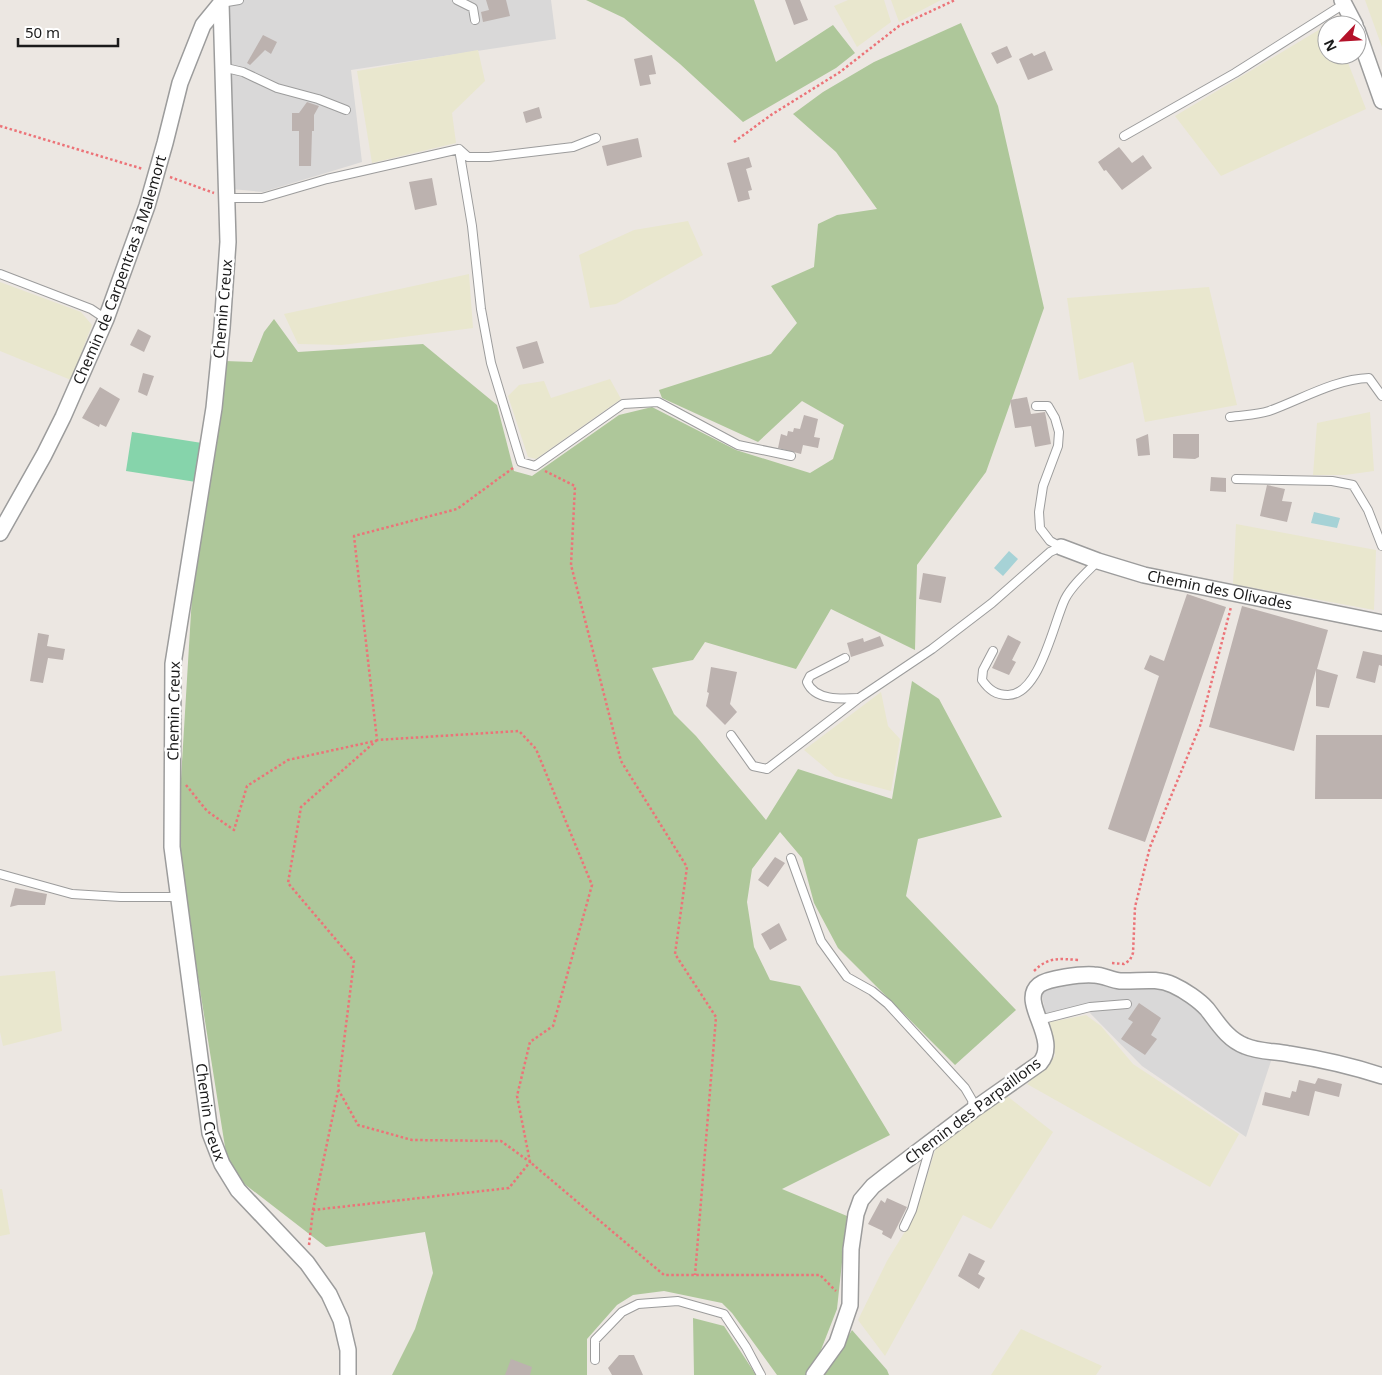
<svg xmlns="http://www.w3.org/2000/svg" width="1382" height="1375" viewBox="0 0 1382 1375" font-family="'Noto Sans',sans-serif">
  <rect width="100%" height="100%" fill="#ece7e2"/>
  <!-- residential -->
  <path fill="#d9d8d8" d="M229,0h322l5,39 -205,31 11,92 -99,30 -32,-3z
    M1077,980l76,6 40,17 42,47 37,8 -26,79 -104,-71 -54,-55 -41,9 -6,-29z"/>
  <!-- farmland -->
  <path fill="#e9e7ce" d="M848,0h36l7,22 -34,25 -23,-41z
    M891,0h50l-42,22z
    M1365,0h17v47z
    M1327,25v30h18l21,54 -145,67 -46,-60z
    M478,50l7,31 -33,32 4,30 -84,20 -15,-92z
    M688,221l15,34 -87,49 -26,4 -11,-53 55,-25z
    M469,274l4,54 -131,17 -44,-1 -14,-30z
    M0,282l81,30 11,13 -21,55 -71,-29z
    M1209,287l28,118 -92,17 -12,-60 -54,18 -12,-82z
    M610,379l11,20 -85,60 -8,-2 -20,-61 11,-11 25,-4 7,17z
    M1370,412l4,59 -29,4h-32l4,-52z
    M1236,524l140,26 -2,60 -141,-26z
    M881,692l7,34 12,13 -9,52 -56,-15 -31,-26z
    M55,971l7,60 -59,15 -3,-14v-56z
    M1086,1015l15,11 32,38 106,70 -29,53 -183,-103 28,-28 -5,-34z
    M1007,1096l46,36 -62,97 -28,-14 -78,141 -27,-36 29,-59 28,-46 22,-71z
    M0,1189h2l8,45 -10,2z
    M1021,1329l81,37 -6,9h-105z"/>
  <!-- forest -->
  <path fill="#aec79a" d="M586,0h168l22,62 57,-37 22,28 -19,15 -93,54 -63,-58 -56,-46z
    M961,23l37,83 46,202 -58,164 -69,93 -2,85 -84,-41 -35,60 -91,-27 -12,18 -41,8 22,46 22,22 70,84 32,-51 94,30 20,-118 27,18 63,118 -84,22 -12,57 110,114 -61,55 -117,-117 -24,-45 -12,-45 -22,-26 -28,37 -5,33 7,45 16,33 30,6 90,149 -108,54 65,27 -10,93 -20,51 -12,15h-28l-45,-62 -10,-10 -58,-12 -31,4 -16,10 -30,34v36h-195l23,-46 18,-56 -8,-41 -99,15 -97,-75 -52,-327 17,-282 31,-202 27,1 12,-30 10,-13 24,33 125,-8 74,61 17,66 18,5 87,-61 33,-8 84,43 74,23 23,-14 11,-34 -42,-24 -44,41 -96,-44 -3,-8 112,-36 26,-31 -26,-37 43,-19 4,-43 19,-9 40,-6 -41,-57 -43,-38 30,-22 51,-30z
    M693,1318l31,8 32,49h-62z
    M852,1330l35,40 2,5h-65z"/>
  <!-- pitch -->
  <path fill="#86d4ab" d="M132,432l70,11 -6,39 -70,-11z"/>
  <!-- water -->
  <path fill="#a6d2d6" d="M1314,512l26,6 -3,10 -26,-5z
    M1009,551l9,8 -15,17 -9,-8z"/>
  <!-- building -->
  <path fill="#bcb2af" d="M486,0h20l4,16 -27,6 -2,-10 8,-2z
    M785,0h15l8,20 -14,5z
    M263,35l14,7 -6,12 -6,-4 -15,15 -3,-2z
    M1007,46l5,11 -15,7 -6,-11z
    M1045,51l8,19 -25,10 -9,-21 13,-6 2,3z
    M652,55l4,19 -7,1 2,9 -11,2 -6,-27z
    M307,102l12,4 -5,9v16h-2l-1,35h-12v-35h-7v-18h7z
    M539,107l3,11 -16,5 -3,-11z
    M638,138l4,19 -35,9 -5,-20z
    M1119,147l13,16 11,-8 9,13 -30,22 -16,-20 -2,1 -6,-9z
    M749,157l3,10 -6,2 6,21 -4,1 2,8 -12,3 -11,-39z
    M432,178l5,27 -22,5 -6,-28z
    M138,329l13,7 -7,16 -14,-7z
    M537,341l7,22 -21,6 -7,-22z
    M143,373l11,3 -7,20 -9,-4z
    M100,387l20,12 -14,28 -6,-3 -1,3 -17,-9z
    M1027,397l4,17 14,-2 6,32 -16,3 -4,-21 -16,2 -5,-28z
    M804,415l14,4 -4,18 6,1 -2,10 -15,-3 -2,9 -23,-6 3,-14 6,2 1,-5 5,1 1,-4 6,1z
    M1148,434l2,21 -12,1 -2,-17z
    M1173,434h26v23l-4,2 -22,-1z
    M1211,477l15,1v14l-16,-1z
    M1267,485l18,4 -3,12 10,1 -5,20 -27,-6z
    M923,573l23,4 -5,26 -22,-4z
    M1187,594l39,13 -81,235 -37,-13 51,-153 -15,-7 6,-14 14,6z
    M1242,606l86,24 -11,39 21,6 -9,33 -13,-2v-36l-22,81 -85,-24z
    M38,633l11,2 -2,11 18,3 -2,11 -15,-2 -5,25 -13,-2z
    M1008,635l13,7 -9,18 4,2 -7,13 -17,-7z
    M880,636l4,10 -33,11 -4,-14 16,-5 1,4z
    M1363,651l19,4v11l-3,-1 -4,18 -19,-5z
    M711,667l26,5 -7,32 7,8 -12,13 -19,-19 3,-13 -2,-1z
    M1316,735h66v64h-67z
    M775,857l10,6 -17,24 -10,-7z
    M15,888l32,6 -2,11h-27l-8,2z
    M779,923l8,17 -17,10 -9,-16z
    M1139,1003l22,15 -10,17 6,4 -12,16 -24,-16 12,-17 -5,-3z
    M1318,1078l24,6 -3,13 -24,-6 -6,25 -47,-11 3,-13 25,6 2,-7 4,1 3,-12 16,4z
    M887,1198l20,9 -16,32 -9,-5 1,-3 -15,-7 13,-24 4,3z
    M969,1253l16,8 -7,13 7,4 -6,11 -21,-13z
    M619,1355h15l9,20h-31l-4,-7z
    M511,1359l21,8 -2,8h-25z"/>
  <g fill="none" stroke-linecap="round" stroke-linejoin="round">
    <defs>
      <path id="service" d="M457,0l16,8 2,12
        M221,3l18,-3
        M222,67l21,5 34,16 41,11 28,11
        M1124,136l111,-63 109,-69
        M459,149l9,8h21l84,-10 23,-9
        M227,198h35l65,-19 132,-30 13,77 9,83 10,54 30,99 14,4 88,-62 35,-2 80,43 53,11
        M0,274l91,35 15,10
        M1036,406h12l7,12 4,14 -1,14 -15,40 -4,26 1,16 10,13 11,6
        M1230,417c13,-2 27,-2 39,-6 31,-11 66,-32 100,-33l13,18
        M1236,479l96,2 21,4 15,25 14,36
        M993,651l-10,19 -1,10c7,10 14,15 26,15 32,0 46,-74 57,-96 7,-14 22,-27 33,-38
        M845,658l-35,18 -3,6c8,19 35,17 52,16
        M731,735l22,31 14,3 92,-71 73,-49 60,-46 58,-51 11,-5
        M791,858l30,83 26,36 25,14 16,13 77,84 7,12 1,10
        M0,874l72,20 49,3h57
        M1039,1020l51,-13 37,-3
        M904,1227l8,-17 19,-66
        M595,1360v-20l27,-28 16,-8 40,-3 46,13 22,33 15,28"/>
      <g id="minor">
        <path d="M1342,0l13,25"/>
        <path id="s1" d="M221,3l7,239 -6,86 -8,80 -41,256 -1,183 38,286 12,31 16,26 69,73 22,31 12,26 7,30v25"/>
        <path d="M1357,30l25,71"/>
        <path id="s2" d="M0,533l44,-78 19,-38 43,-98 41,-113 18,-63 15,-60 23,-58 18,-22 1,-3"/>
        <path id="s3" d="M1061,547l37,14 46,14 238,48"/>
        <path d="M814,1375l23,-32 13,-38 1,-56 5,-35 5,-14 12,-14 14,-11 86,-65 67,-47c21,-24 -22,-61 -1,-78 9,-7 43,-11 55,-10 9,0 17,5 26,6 18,1 36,-4 53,4 11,5 26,15 34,24 11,14 20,30 38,37 14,6 29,5 44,8 32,5 63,12 93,22"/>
      </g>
    </defs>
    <!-- service casing -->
    <use href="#service" stroke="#9c9c9c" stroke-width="10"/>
    <!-- minor casing -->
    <use href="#minor" stroke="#9c9c9c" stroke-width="18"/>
    <!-- path -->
    <path stroke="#ec7378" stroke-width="2.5" stroke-dasharray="2.5 2.5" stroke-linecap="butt" d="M0,126l143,43
      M734,142l37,-27 69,-43 59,-46 56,-26
      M170,177l44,16
      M513,468l-56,41 -103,27 23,204 142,-9 17,18 56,136 -39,141 -23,16 -13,54 13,66 134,113h156l16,16
      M545,471l30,15 -4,79 50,196 66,106 -12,87 41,63 -21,258
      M186,785l21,26 27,19 13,-44 41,-26 87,-19
      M1112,963l12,1 6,-4 3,-7 2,-46 15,-60 50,-121 31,-119
      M1034,971c15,-15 26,-12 45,-11
      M313,1210l25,-119
      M309,1245l4,-35 196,-22 21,-26 -29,-21 -89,-1 -54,-15 -20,-36 16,-128 -66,-78 13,-76 76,-67"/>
    <!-- service -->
    <use href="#service" stroke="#fff" stroke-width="8"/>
    <!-- minor -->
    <use href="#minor" stroke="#fff" stroke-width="15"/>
  </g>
  <g text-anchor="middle" stroke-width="5" stroke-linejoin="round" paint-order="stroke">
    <!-- street labels -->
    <g font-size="15" fill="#1b1b1b" stroke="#fff">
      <text dy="5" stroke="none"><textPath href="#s2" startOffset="290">Chemin de Carpentras à Malemort</textPath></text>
      <text transform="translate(223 309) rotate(-85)" y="5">Chemin Creux</text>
      <text dy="5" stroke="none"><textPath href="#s3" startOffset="165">Chemin des Olivades</textPath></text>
      <text transform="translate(174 711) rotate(-89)" y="5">Chemin Creux</text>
      <text transform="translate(973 1111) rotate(-37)" y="5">Chemin des Parpaillons</text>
      <text dy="5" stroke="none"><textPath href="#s1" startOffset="1116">Chemin Creux</textPath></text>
    </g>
  </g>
  <!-- north arrow -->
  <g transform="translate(1342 40) rotate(245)"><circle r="24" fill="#ffffff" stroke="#a4a4a4"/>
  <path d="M0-4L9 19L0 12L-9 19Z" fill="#b4122a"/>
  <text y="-8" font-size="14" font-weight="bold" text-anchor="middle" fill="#1b1b1b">N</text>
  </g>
  <!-- scale -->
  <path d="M18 38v8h100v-8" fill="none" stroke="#1b1b1b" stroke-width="2.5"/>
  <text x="25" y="38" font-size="15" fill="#1b1b1b" stroke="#ffffff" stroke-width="4" paint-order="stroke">50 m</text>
</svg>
